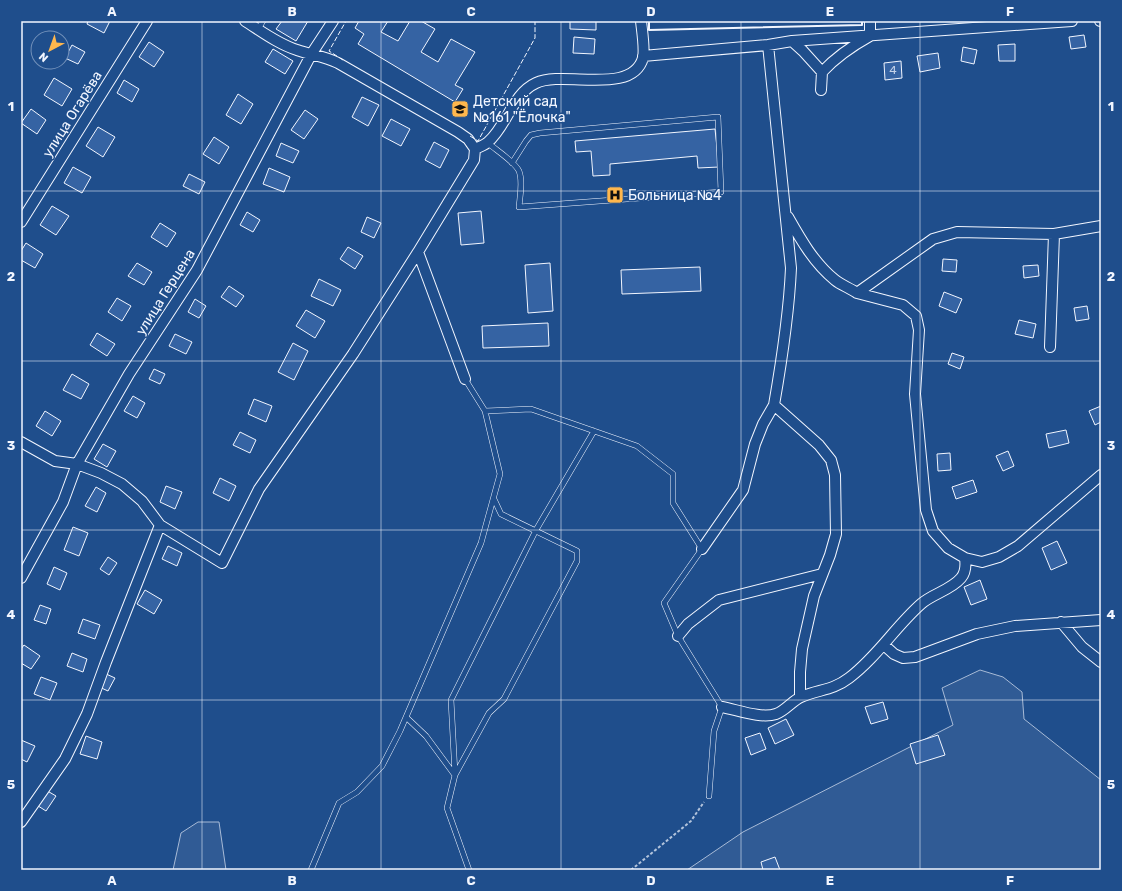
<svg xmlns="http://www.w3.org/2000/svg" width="1122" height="891" viewBox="0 0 1122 891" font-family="Rubik,sans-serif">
  <rect width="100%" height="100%" fill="#1f4e8c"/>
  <!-- built -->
  <path fill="#305b95" stroke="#a8bbd7" d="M980,670l23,7 19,15 2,27 77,61v90h-414l56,-38 210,-107 -11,-37z
    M198,822h21l7,48h-53l8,-37z"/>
  <!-- building -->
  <path fill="#3563a3" stroke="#f2f6ff" d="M88,21h22l-6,12 -17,-9z
    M282,21h26l-12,20 -20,-12z
    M359,21h29l-7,11 17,9 12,-20h11l14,8 -14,23 17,10 13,-23 24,13 -20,33 8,4 -8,13 -97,-58 6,-10 -9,-6z
    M570,21h26v9l-26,-1z
    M1084,35l2,12 -15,2 -2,-12z
    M574,37l21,2 -1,15 -21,-1z
    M149,42l15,10 -10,15 -15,-10z
    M1015,44v17h-16l-1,-16z
    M72,45l13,7 -7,12 -13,-6z
    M963,47l14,3 -3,14 -13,-3z
    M273,49l20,12 -8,13 -20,-12z
    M938,53l2,15 -20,4 -3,-16z
    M901,61l1,17 -17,2 -1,-17z
    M54,78l18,11 -10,17 -18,-11z
    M124,80l15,9 -7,13 -15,-9z
    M238,94l15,10 -12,20 -15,-9z
    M362,97l17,8 -11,21 -16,-9z
    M31,109l15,11 -9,14 -16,-11z
    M305,110l13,9 -14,20 -13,-9z
    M391,119l19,10 -9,17 -19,-10z
    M98,127l17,10 -12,20 -17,-11z
    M715,129l4,38 -21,1 -1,-12 -87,8v11l-17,1 -2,-25 -15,1 -1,-11z
    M214,137l15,10 -10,17 -16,-10z
    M434,142l15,8 -9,18 -15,-8z
    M281,143l18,8 -6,12 -17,-7z
    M73,167l18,10 -9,16 -18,-10z
    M269,168l21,9 -6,15 -21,-8z
    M189,174l16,8 -6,12 -16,-8z
    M52,206l17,10 -13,19 -16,-10z
    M481,211l3,32 -23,2 -3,-32z
    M247,212l13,8 -7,12 -13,-7z
    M367,217l14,6 -7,15 -13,-6z
    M160,223l16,10 -9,14 -16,-10z
    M26,243l17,11 -8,14 -14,-8v-9z
    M348,247l15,9 -8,13 -15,-10z
    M943,259l14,1 -1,12 -14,-1z
    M137,263l15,9 -8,13 -16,-9z
    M550,263l3,48 -25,2 -3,-48z
    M1038,265l1,11 -15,2 -1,-12z
    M700,267l1,24 -79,3 -1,-24z
    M319,279l22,11 -8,16 -22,-10z
    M229,286l15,10 -8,11 -15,-10z
    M944,292l18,7 -6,14 -17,-7z
    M117,298l14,8 -9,15 -14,-9z
    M195,299l11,7 -7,12 -11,-6z
    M1087,306l2,13 -13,2 -2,-13z
    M306,310l19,11 -10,17 -19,-12z
    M1019,320l17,4 -3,14 -18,-4z
    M548,323l1,23 -66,2 -1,-22z
    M97,333l18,11 -8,12 -17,-11z
    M175,334l17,8 -6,12 -17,-8z
    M293,343l15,8 -14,29 -16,-8z
    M952,353l12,4 -4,12 -12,-5z
    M154,369l11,5 -5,10 -11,-5z
    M72,374l17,10 -8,15 -18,-9z
    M133,396l12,7 -8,15 -13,-7z
    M254,399l18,7 -6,16 -18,-8z
    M1101,406v16l-6,3 -6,-14z
    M45,411l16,10 -9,15 -16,-10z
    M1066,430l3,13 -20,5 -3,-14z
    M240,432l16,8 -6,13 -17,-8z
    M103,444l13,7 -9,16 -13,-8z
    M1008,451l6,15 -11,5 -7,-15z
    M950,453l1,17 -13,1 -1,-17z
    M220,478l16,8 -7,15 -16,-8z
    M973,480l4,12 -21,7 -4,-12z
    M166,486l16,6 -7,17 -15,-7z
    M96,487l10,6 -9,19 -12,-6z
    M73,527l15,6 -9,23 -15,-6z
    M1057,541l10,22 -16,7 -9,-22z
    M168,546l14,7 -5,13 -15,-7z
    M108,557l9,6 -8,12 -9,-6z
    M54,567l13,6 -7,17 -13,-6z
    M980,580l7,19 -16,6 -7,-18z
    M145,590l17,10 -8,14 -17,-10z
    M40,605l11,4 -5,15 -12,-4z
    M83,619l17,6 -5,14 -17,-6z
    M24,645l16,11 -9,13 -10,-6v-14z
    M72,653l15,6 -4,13 -16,-6z
    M104,673l11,5 -7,13 -11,-5z
    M41,677l16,6 -7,17 -16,-6z
    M883,702l5,17 -17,5 -6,-17z
    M786,719l8,16 -19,9 -7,-16z
    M760,733l6,16 -15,6 -6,-17z
    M938,735l7,20 -29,9 -6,-20z
    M86,736l16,6 -5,17 -17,-5z
    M21,740l14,6 -8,16 -6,-3z
    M44,789l12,7 -10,15 -11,-7z
    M775,857l5,13h-17l-2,-8z"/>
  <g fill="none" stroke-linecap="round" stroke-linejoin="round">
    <defs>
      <path id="service" d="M258,29l5,-8
        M488,143c8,7 27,19 31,28 4,10 1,25 0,36l202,-15 -3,-75 -178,16 -9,2 -5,6 -14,22
        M465,379l20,32 46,-2 106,37 36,28v29l29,46 -38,54 14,33 44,71 -8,24 -5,65
        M407,718l19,18 28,38
        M455,774l-4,-74 85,-170 58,-99
        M311,870l28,-67 18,-11 25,-26 18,-35 81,-188 19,-69 -15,-63
        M469,870l-22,-62 8,-33 34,-62 15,-14 73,-138v-10l-76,-37 -7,-15"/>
      <path id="minor" d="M245,21c16,10 33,23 52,29 14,5 27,6 41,13l120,69 10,7 7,10 -1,11 -56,92 47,127
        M1100,21h1
        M792,41l11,10 19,21
        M768,45l23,223c-2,46 -9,91 -17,137l45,40 12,15 4,15 1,59 -6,21 -16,41 -12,53 -2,23v25
        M643,56l125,-11 24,-4 280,-20
        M821,90l1,-18c14,-15 30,-26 48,-36v-15
        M475,149c4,-2 10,-4 13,-7 19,-16 24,-48 48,-59 28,-13 96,13 107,-25 2,-9 -1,-27 -2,-37
        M788,217c13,23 26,46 47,63 6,5 15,8 22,13
        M21,222l126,-201
        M1101,226l-47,8 -97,-2 -24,7 -76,54 46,12 13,11 3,14 -4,64 11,116 7,21 15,17 17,10 17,4 17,-5 19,-11 83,-71
        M1050,347l4,-113
        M21,442l34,19 22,3 24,9 21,11 20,17 18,24 62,38 37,-74 94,-135 65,-102
        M702,549l41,-59 12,-46 8,-20 11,-19
        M21,578l42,-76 14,-38 52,-90 68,-104 115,-217 21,-32
        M1061,622l21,25 19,15
        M678,636l10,-12 31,-24 103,-26
        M884,645l10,9 9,4 12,-1 62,-23 38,-8 86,-6
        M722,707c16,3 39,12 54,7 9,-3 16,-13 25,-17 18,-8 31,-6 48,-19 28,-21 46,-51 72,-74 11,-10 30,-14 40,-26 5,-6 5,-13 4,-20
        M21,822l44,-63 22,-45 19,-52 54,-137"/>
    </defs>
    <!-- service casing -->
    <use href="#service" stroke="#f2f6ff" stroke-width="6"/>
    <!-- minor casing -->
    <use href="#minor" stroke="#f2f6ff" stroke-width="12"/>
    <!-- path -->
    <path stroke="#b3c4dc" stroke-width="2" stroke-dasharray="3 2" stroke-linecap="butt" d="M631,870l60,-49 13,-19"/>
    <!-- service -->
    <use href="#service" stroke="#1f4e8c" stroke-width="5"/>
    <!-- minor -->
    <use href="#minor" stroke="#1f4e8c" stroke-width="10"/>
    <!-- fence -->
    <path stroke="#f2f6ff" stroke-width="1" stroke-dasharray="5 2" stroke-linecap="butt" d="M343,60l-14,-9 17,-30
      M470,136l8,5 57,-103v-17"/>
    <!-- wall -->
    <path stroke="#f2f6ff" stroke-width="2" d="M649,21v9l213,-5v-4"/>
  </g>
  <!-- grid -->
  <path fill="none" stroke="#f2f6ff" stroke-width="1" stroke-opacity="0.55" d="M202,21v849M381,21v849M561,21v849M741,21v849M920,21v849M21,191h1080M21,361h1080M21,530h1080M21,700h1080"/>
  <!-- icons -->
  <defs>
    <symbol id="school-square" viewBox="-11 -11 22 22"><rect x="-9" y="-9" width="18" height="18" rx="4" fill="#ffb74d" stroke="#1f4e8c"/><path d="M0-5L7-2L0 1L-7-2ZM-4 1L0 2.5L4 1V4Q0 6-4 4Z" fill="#111"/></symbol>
    <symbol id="hospital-square" viewBox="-11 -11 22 22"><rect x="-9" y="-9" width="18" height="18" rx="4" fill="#ffb74d" stroke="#1f4e8c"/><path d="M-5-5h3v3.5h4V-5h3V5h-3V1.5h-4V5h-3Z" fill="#111"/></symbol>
  </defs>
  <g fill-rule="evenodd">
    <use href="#school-square" x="450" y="99" width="20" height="20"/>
    <use href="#hospital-square" x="605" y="185" width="20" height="20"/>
  </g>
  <g text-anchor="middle" stroke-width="3" stroke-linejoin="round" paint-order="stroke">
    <!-- number labels -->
    <g font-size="12" fill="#c3d1e8">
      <text x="893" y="74">4</text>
    </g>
    <!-- poi labels -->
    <g font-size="14" fill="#f2f6ff" stroke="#1f4e8c" text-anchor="start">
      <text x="473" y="106">Детский сад<tspan x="473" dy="16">№161 "Ёлочка"</tspan></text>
      <text x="628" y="200">Больница №4</text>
    </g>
    <!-- street labels -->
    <g font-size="14" fill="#f2f6ff" stroke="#1f4e8c">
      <text transform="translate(72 114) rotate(-58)" y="5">улица Огарёва</text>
      <text transform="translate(165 292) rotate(-58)" y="5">улица Герцена</text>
    </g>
  </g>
  <!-- border -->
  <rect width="1122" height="891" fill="none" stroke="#1f4e8c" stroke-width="44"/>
  <!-- north arrow -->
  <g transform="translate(50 50) rotate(221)"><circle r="19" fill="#1f4e8c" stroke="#7391ba"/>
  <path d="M0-3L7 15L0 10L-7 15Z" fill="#ffb74d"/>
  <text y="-6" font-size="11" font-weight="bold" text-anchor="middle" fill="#f2f6ff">N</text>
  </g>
  <rect x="22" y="22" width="1078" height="847" fill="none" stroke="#f2f6ff" stroke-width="1.5"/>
  <g font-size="13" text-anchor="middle" font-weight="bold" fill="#f2f6ff">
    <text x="112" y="16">A</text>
    <text x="292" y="16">B</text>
    <text x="471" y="16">C</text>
    <text x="651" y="16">D</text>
    <text x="830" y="16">E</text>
    <text x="1010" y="16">F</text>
    <text x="11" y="111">1</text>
    <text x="1111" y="111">1</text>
    <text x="11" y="281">2</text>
    <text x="1111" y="281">2</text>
    <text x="11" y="450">3</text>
    <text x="1111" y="450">3</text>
    <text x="11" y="619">4</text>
    <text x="1111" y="619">4</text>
    <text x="11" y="789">5</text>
    <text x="1111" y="789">5</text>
    <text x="112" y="885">A</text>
    <text x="292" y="885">B</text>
    <text x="471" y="885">C</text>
    <text x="651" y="885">D</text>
    <text x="830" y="885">E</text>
    <text x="1010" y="885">F</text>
  </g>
</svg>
